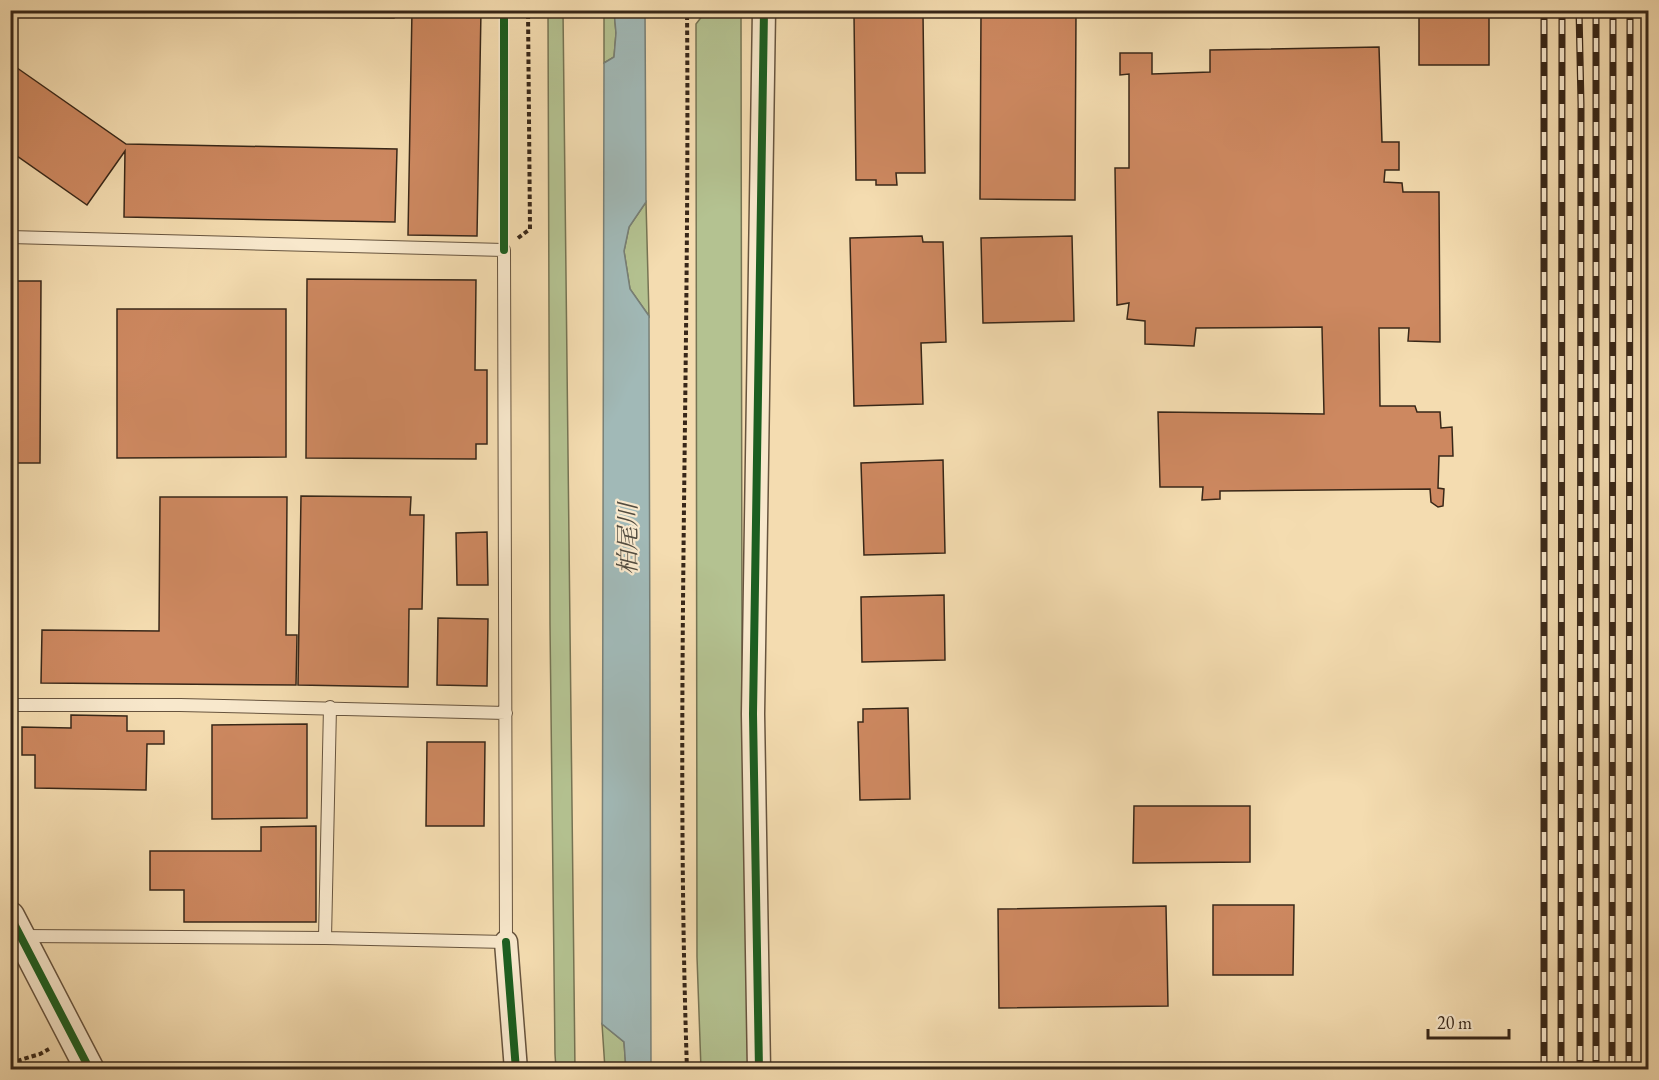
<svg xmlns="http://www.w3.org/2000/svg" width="1659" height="1080" viewBox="0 0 1659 1080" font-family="'EB Garamond','Noto Serif JP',serif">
  <rect width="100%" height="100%" fill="#f4dcb0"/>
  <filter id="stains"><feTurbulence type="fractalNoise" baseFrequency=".00333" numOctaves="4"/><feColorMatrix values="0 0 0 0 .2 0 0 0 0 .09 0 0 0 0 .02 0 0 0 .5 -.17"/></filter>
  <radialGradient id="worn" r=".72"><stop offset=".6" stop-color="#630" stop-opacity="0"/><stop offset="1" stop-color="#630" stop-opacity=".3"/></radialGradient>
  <!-- green -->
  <path fill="#b4c291" stroke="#767454" stroke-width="1.5" d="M548,11h15l12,1059 -19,-1 -1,-15 -5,-429z
    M604,11h10l2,22 -2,24 -10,6z
    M706,11h35l1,657 7,401h-48l-4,-112 -1,-933z
    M646,202l3,114 -19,-27 -6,-38 5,-24z
    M602,1024l22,18 2,27h-21z"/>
  <!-- water -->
  <path fill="#a1b9b7" stroke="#777f77" stroke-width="1.5" d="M645,10l1,192 -17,25 -5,24 6,38 19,27 2,753 -25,1 -2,-28 -22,-18 2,-961 10,-6 2,-24 -2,-22z"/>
  <!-- building -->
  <path fill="#cd8860" stroke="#382718" stroke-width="1.5" d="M96,10h298v8l-298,-3z
    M412,10h69l-4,226 -69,-1z
    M1419,10h70v55h-70z
    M981,13h95l-1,187 -95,-1z
    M923,14l2,159h-29l1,12h-21v-5h-20l-2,-165z
    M1379,47l3,95h17v28h-14l-1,12 18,1 1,9h36l1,150 -32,-1 1,-13h-30l1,78h35l2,6h23l1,16 11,-1 1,29h-14l-1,32 6,1 -1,17 -5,1 -7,-5 -1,-13 -210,2v8l-18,1 1,-13h-43l-2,-75 166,2 -2,-87 -126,1 -2,18 -49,-2v-23l-18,-2 2,-16 -12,2 -2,-137h14v-94l-9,1v-22h32v21l58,-2v-22z
    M10,63l116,81 271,5 -2,73 -271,-5 1,-66 -38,54 -77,-54z
    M922,236l1,6h20l3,100 -25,1 2,61 -69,2 -4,-168z
    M1072,236l2,85 -91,2 -2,-85z
    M307,279l169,1 -1,90h12v74h-11v15l-170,-1z
    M10,281h31l-1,182h-30z
    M117,309h169v148l-169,1z
    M943,460l2,93 -81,2 -3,-92z
    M301,496l110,1 -1,18h14l-2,94h-13l-1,78 -110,-2z
    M160,497h127l-1,138h11l-1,50 -255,-2 1,-53 117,1z
    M487,532l1,53h-31l-1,-52z
    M944,595l1,65 -83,2 -1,-65z
    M438,618l50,1 -1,67 -50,-1z
    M908,708l2,91 -50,1 -2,-78h5v-13z
    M71,715l56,1v15h37v13h-17l-1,46 -111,-2v-33h-13v-28l49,1z
    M307,724v94l-95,1v-94z
    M427,742h58l-1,84h-58z
    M1134,806h116v56l-117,1z
    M316,826v96h-132v-32h-34v-39h111v-24z
    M1213,905h81l-1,70h-80z
    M1166,906l2,100 -169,2 -1,-99z"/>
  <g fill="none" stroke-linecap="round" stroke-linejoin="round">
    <defs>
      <path id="service" d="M10,237l494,13 2,692 -181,-4 5,-231
        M10,705h170l326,8
        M22,936l303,2"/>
      <path id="minor" d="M506,942l10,128
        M759,1070l-6,-356 11,-704"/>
      <path id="tertiary" d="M10,916l80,154"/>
    </defs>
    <!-- service casing -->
    <use href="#service" stroke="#67543e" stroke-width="14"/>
    <!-- minor casing -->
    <use href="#minor" stroke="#67543e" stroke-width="25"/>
    <!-- tertiary casing -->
    <use href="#tertiary" stroke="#67543e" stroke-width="31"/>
    <!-- path -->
    <path stroke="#382718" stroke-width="4" stroke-dasharray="4.5 3" stroke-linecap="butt" d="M518,238l12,-9 -2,-219
      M10,1063l30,-9 9,-5
      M687,1070c-12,-353 3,-706 0,-1060"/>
    <!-- service -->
    <use href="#service" stroke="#f8e8cc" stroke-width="12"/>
    <!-- minor -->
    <use href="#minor" stroke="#f8e8cc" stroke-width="22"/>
    <!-- tertiary -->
    <use href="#tertiary" stroke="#f8e8cc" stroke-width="28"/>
    <defs>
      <path id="rail" d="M1579,10l2,94 -1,966
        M1596,10v1060
        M1544,1070v-1060
        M1561,1070l1,-1060
        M1612,1070l1,-1060
        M1629,1070l1,-1060"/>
    </defs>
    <!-- rail casing -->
    <use href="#rail" stroke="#382718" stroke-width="7"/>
    <!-- rail -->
    <use href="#rail" stroke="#f8e8cc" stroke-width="4.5" stroke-dasharray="14" stroke-linecap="butt"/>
    <defs>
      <path id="cycleway" d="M504,250v-240
        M10,916l80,154
        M506,942l10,128
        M759,1070l-6,-356 11,-704"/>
    </defs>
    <!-- cycleway casing -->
    <use href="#cycleway" stroke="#f8e8cc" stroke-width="11"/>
    <!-- cycleway -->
    <use href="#cycleway" stroke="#1b5e20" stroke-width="8"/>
  </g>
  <g text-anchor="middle" stroke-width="4.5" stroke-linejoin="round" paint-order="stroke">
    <!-- water labels -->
    <g font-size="24" font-style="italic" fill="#524c40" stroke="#f8e8cc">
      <text transform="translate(628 539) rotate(-90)" y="8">柏尾川</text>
    </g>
  </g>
  <!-- margin -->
  <rect width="1659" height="1080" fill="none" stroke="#f4dcb0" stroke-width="36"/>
  <rect x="12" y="12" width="1635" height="1056" fill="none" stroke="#382718" stroke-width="3"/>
  <rect x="18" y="18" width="1623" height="1044" fill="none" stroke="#382718" stroke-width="1.5"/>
  <!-- scale -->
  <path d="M1428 1029v9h81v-9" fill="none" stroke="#382718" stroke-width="3"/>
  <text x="1437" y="1029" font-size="18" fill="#382718" stroke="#f8e8cc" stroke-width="4.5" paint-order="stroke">20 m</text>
  <rect width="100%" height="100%" filter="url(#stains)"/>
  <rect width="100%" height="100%" fill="url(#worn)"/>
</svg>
